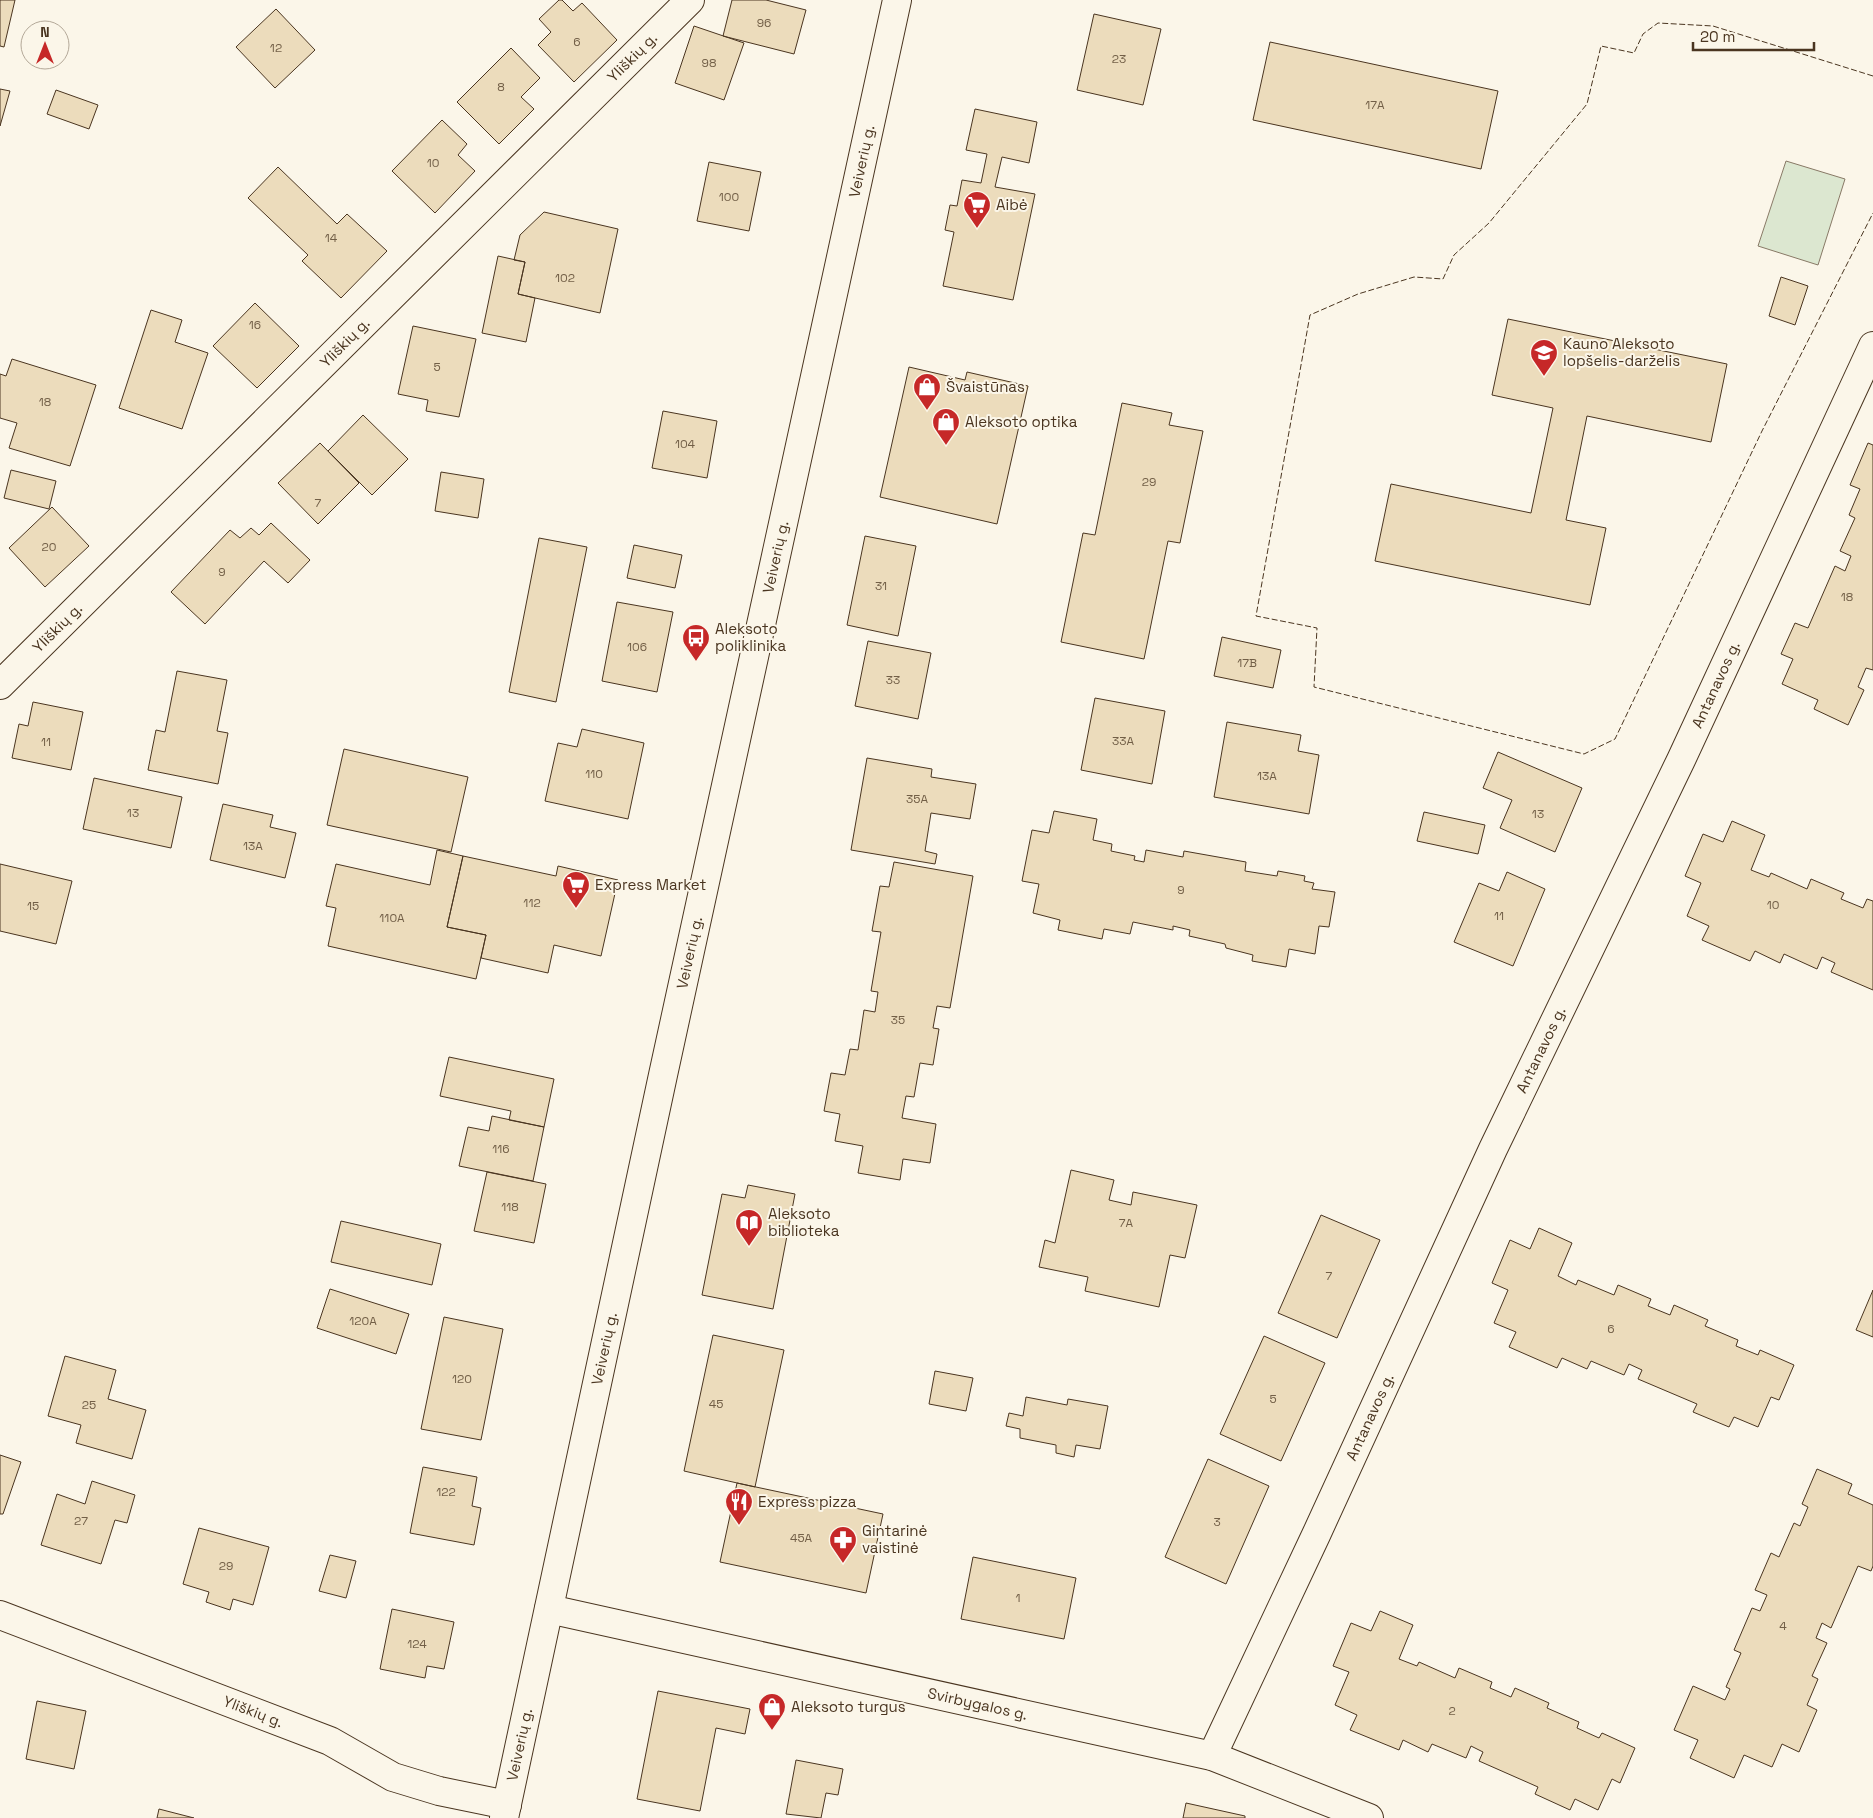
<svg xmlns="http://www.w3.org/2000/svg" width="1873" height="1818" viewBox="0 0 1873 1818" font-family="'Space Grotesk',sans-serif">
  <rect width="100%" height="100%" fill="#fbf6e9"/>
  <!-- green -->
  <path fill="#dce7d0" stroke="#887966" d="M1786,161l59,18 -27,86 -60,-19z"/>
  <!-- building -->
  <path fill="#ecdcbc" stroke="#4a3520" d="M0,0h15l-11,47 -4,-1z
    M559,0h3l11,11 9,-8 35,37 -43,42 -36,-37 13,-13 -12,-13z
    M732,0h34l40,10 -12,44 -71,-18z
    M276,9l39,41 -40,38 -39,-41z
    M1094,14l67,15 -18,76 -66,-15z
    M694,26l50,17 -20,57 -49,-17z
    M1270,42l228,49 -17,78 -228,-49z
    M511,48l29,30 -19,19 13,12 -35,35 -42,-42z
    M0,89l10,2 -10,35z
    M56,90l42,15 -9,24 -42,-15z
    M975,109l62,13 -8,41 -27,-6 -7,30 40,7 -22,106 -70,-14 11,-54 -9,-2 5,-25 7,1 5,-26 19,3 6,-29 -21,-4z
    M442,120l25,24 -9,11 17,16 -40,42 -43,-42z
    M709,162l52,10 -12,59 -52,-10z
    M278,167l59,57 10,-10 40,37 -46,47 -39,-37 6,-6 -60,-57z
    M544,212l74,17 -18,84 -82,-19 7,-32 -11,-2 6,-25z
    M498,256l27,6 -7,32 17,4 -9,44 -44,-9z
    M1781,277l27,9 -13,39 -26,-9z
    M255,303l44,43 -42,42 -44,-42z
    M151,310l31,10 -7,22 33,11 -26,76 -63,-21z
    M1508,319l219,45 -16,78 -124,-26 -21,104 40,8 -16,77 -215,-44 16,-77 140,29 22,-105 -61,-13z
    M413,326l63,13 -17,78 -33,-6 2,-11 -30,-6z
    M12,359l84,26 -26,81 -61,-18 8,-25 -17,-5v-44l6,2z
    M909,367l56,13 2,-8 61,14 -31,138 -117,-27z
    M1122,403l50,10 -3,12 34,6 -23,112 -12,-2 -24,118 -83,-17 22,-109 12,2z
    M663,411l54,10 -10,57 -55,-10z
    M363,415l45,44 -36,36 -44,-44z
    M320,443l39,40 -41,41 -40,-41z
    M1868,443l5,2v225l-7,-2 -8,19 6,3 -16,35 -34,-16 4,-9 -36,-16 11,-25 -12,-5 14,-31 13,5 27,-62 10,5 6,-15 -11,-5 15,-33 -6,-3 11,-26 -10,-4z
    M11,470l45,11 -7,28 -45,-11z
    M441,472l43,7 -6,39 -43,-7z
    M52,507l37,39 -44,41 -36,-39z
    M271,523l39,37 -22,23 -24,-22 -59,63 -34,-32 59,-62 10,8 11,-10 8,7z
    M865,536l51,10 -18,90 -51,-11z
    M539,538l48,9 -31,155 -47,-10z
    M634,545l48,10 -7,33 -48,-10z
    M617,602l56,10 -16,80 -55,-11z
    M1222,637l59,13 -8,38 -59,-12z
    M868,641l63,12 -13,66 -63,-13z
    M177,671l50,9 -10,51 11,2 -10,51 -70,-14 8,-40 9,2z
    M1095,698l70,13 -13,73 -71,-14z
    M33,702l50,10 -12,58 -59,-12 7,-34 9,2z
    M1227,722l74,13 -3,16 21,4 -10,59 -95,-17z
    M582,729l62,14 -16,76 -83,-18 13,-58 19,4z
    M344,749l124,28 -17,75 -124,-27z
    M1498,752l84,36 -27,64 -55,-24 12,-28 -29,-12z
    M867,758l65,11 -1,8 45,7 -6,35 -39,-6 -6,38 12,3 -2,10 -84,-14z
    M94,778l88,19 -11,51 -88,-19z
    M223,804l50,11 -3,12 26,6 -11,45 -75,-18z
    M1054,811l43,8 -4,21 19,4 -1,7 24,5 -1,4 10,2 2,-12 37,7 1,-6 62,11 -1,9 32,5 1,-5 27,5 -1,5 10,2 -2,6 23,3 -6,35 -10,-1 -4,28 -26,-5 -3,18 -34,-6 1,-6 -27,-7 -1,-4 -36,-8 1,-6 -17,-4v4l-40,-8 -3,12 -26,-5 -2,10 -44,-9 2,-10 -27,-7 6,-29 -17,-3 10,-51 17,3z
    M1424,812l61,13 -7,29 -61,-13z
    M1732,821l33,14 -14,35 18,7 2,-4 36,16 4,-10 33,14 -3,6 22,9 4,-9 6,2v89l-42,-18 4,-9 -13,-6 -5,12 -33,-15 -4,9 -25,-12 -5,10 -48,-21 7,-14 -22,-10 14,-33 -16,-7 18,-42 20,8z
    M437,850l26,6 -16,71 39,8 -10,44 -148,-33 8,-38 -10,-2 10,-42 94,21z
    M463,856l93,20 2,-10 60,14 -17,76 -47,-11 -6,28 -67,-15 5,-23 -39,-8z
    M894,862l79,14 -23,132 -13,-2 -4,22 6,1 -6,36 -13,-2 -6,34 -8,-1 -4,22 34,6 -6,39 -27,-4 -3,21 -42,-7 5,-27 -28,-5 5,-27 -16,-3 7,-38 14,2 5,-26 8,1 6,-40 11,2 3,-20 -7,-1 10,-59 -9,-1 8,-45 9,1z
    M0,864l72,17 -16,63 -56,-13z
    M1507,872l38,17 -32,77 -59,-24 25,-59 20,8z
    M449,1057l105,22 -10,48 -35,-7 2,-9 -71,-15z
    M492,1116l52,11 -11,54 -74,-15 9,-39 21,4z
    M1071,1170l43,10 -5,20 22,5 2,-13 64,13 -12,53 -15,-3 -11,52 -74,-16 3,-14 -49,-10 6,-27 10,3z
    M487,1172l59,12 -12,59 -60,-12z
    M748,1185l47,9 -22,115 -71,-14 20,-101 23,4z
    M1321,1215l59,25 -43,98 -59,-25z
    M341,1221l100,23 -9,41 -101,-23z
    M1539,1228l33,15 -14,33 18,9 2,-5 36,15 4,-10 33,14 -3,7 22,9 4,-10 34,15 -3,6 33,14 -2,6 22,9 2,-5 34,15 -15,35 -8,-3 -13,30 -24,-10 -5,10 -36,-15 4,-8 -59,-25 4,-9 -13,-6 -5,11 -33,-14 -4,8 -25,-11 -5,10 -48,-21 7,-15 -22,-9 14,-33 -16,-7 18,-43 20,9z
    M330,1289l79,25 -13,40 -79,-26z
    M1873,1290v47l-17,-7z
    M444,1317l59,12 -22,111 -60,-11z
    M713,1335l71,15 -29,137 -71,-16z
    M1264,1336l61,27 -44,98 -61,-27z
    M65,1356l51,14 -8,29 38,11 -14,49 -56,-16 5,-18 -33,-9z
    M935,1371l38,7 -7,33 -37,-7z
    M1026,1397l41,8 1,-6 40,7 -8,43 -24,-4 -2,12 -18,-4v-8l-36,-7v-9l-14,-3 3,-13 14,3z
    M0,1455l21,7 -18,52h-3z
    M1208,1459l61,27 -43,98 -61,-27z
    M423,1467l54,10 -5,29 9,2 -7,37 -64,-12z
    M1817,1469l35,15 -4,10 25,11v61l-2,5 -13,-5 -27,62 -9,-5 -6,15 11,5 -15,33 6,3 -11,26 10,5 -18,42 -17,-8 -10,23 -28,-12 -10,23 -44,-20 8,-18 -24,-10 19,-44 32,14 5,-11 -4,-2 15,-34 -7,-3 18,-42 8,3 7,-16 -12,-5 16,-37 8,4 15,-34 6,3 8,-19 -6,-3z
    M92,1481l43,14 -8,28 -12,-3 -14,44 -60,-19 16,-51 28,10z
    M737,1483l146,31 -17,79 -146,-31z
    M199,1528l70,19 -16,58 -20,-6 -3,11 -24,-8 3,-10 -26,-8z
    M330,1555l26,6 -10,37 -27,-7z
    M973,1557l103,21 -12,61 -103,-20z
    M392,1609l62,13 -10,47 -17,-3 -2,12 -45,-9z
    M1380,1611l33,14 -14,34 18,7 2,-4 36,16 4,-10 33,14 -2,6 21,9 4,-9 34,15 -2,5 32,14 -2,6 22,10 3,-5 33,15 -15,35 -8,-4 -14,31 -23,-11 -5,11 -35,-16 3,-7 -59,-26 4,-9 -12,-6 -5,12 -34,-14 -4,8 -25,-12 -4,10 -49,-20 7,-15 -22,-10 14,-33 -16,-6 18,-43 20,8z
    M658,1691l92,18 -5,25 -29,-6 -16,83 -63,-12z
    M37,1701l49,10 -12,58 -48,-10z
    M796,1760l47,9 -5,26 -12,-2 -5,25 -35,-4z
    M1186,1803l59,13v2h-62z
    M159,1809l35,9h-37z"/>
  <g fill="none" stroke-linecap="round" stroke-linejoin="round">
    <defs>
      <g id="minor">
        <path id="s1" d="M0,685l690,-685"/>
        <path id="s2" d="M549,1609l663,147 157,62"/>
        <path id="s3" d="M0,1615l330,126 63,36 46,14 68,14"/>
        <path id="s4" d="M1212,1756l104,-221 177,-386 188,-389 192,-414"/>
      </g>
      <g id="primary">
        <path id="s5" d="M504,1818l159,-743 234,-1075"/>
      </g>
    </defs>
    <!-- minor casing -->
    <use href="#minor" stroke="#4a3520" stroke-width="30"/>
    <!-- primary casing -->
    <use href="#primary" stroke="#4a3520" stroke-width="30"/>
    <!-- minor -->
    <use href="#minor" stroke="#fbf6e9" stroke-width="28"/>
    <!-- primary -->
    <use href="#primary" stroke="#fbf6e9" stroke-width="28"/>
    <!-- fence -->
    <path stroke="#4a3520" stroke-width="1" stroke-dasharray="6 2.5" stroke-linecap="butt" d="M1873,76l-160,-50 -55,-3 -15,11 -9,19 -33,-7 -14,58 -98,119 -35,32 -11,24 -29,-2 -56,17 -48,21 -54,301 61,12 -3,59 270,67 31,-15 147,-308 111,-218"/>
  </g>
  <!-- icons -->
  <defs>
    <symbol id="supermarket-pin" viewBox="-11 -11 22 30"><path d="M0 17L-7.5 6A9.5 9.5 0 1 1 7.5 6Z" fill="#c62828" stroke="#fbf6e9"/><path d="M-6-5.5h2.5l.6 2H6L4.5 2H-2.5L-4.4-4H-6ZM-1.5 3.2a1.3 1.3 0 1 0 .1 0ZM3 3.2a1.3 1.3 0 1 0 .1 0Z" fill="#fff"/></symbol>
    <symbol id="school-pin" viewBox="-11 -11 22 30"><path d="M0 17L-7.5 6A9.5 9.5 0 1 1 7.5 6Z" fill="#c62828" stroke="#fbf6e9"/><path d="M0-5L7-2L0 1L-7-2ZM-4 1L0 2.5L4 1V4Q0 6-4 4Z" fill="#fff"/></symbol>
    <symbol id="shop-pin" viewBox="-11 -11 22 30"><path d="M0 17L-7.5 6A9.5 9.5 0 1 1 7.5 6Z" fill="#c62828" stroke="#fbf6e9"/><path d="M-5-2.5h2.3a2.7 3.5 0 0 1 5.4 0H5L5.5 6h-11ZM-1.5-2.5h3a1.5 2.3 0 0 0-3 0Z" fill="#fff"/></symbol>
    <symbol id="bus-pin" viewBox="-11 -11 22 30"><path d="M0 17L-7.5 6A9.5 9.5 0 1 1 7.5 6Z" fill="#c62828" stroke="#fbf6e9"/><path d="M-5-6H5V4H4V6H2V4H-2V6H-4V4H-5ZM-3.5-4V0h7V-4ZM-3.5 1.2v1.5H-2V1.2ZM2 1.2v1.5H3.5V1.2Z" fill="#fff"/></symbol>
    <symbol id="library-pin" viewBox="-11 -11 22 30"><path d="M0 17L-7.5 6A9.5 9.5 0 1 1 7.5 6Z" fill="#c62828" stroke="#fbf6e9"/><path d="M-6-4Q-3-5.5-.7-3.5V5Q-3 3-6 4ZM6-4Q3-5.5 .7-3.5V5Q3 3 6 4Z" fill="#fff"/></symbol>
    <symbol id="restaurant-pin" viewBox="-11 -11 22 30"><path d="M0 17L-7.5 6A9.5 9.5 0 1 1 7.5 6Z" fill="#c62828" stroke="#fbf6e9"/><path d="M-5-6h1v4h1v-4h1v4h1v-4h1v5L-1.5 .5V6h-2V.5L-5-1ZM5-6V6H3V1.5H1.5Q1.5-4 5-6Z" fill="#fff"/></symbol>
    <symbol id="pharmacy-pin" viewBox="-11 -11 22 30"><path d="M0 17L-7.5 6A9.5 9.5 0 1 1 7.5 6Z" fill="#c62828" stroke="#fbf6e9"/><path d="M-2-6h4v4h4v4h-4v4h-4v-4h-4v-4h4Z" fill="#fff"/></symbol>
  </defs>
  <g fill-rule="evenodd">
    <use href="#supermarket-pin" x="961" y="189" width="32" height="43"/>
    <use href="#school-pin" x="1528" y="337" width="32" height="43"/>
    <use href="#shop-pin" x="911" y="371" width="32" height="43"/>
    <use href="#shop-pin" x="930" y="406" width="32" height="43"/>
    <use href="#bus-pin" x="680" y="622" width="32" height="43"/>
    <use href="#supermarket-pin" x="560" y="869" width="32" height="43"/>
    <use href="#library-pin" x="733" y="1207" width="32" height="43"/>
    <use href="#restaurant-pin" x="723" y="1486" width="32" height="43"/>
    <use href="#pharmacy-pin" x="827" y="1524" width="32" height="43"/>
    <use href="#shop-pin" x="756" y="1691" width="32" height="43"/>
  </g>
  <g text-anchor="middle" stroke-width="4" stroke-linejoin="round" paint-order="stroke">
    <!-- number labels -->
    <g font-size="12" fill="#725f47">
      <text x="764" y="27">96</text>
      <text x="577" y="46">6</text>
      <text x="276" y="52">12</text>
      <text x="1119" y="63">23</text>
      <text x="709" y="67">98</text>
      <text x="501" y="91">8</text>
      <text x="1375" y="109">17A</text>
      <text x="433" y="167">10</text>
      <text x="729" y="201">100</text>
      <text x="331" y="242">14</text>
      <text x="565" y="282">102</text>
      <text x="255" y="329">16</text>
      <text x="437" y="371">5</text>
      <text x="45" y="406">18</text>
      <text x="685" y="448">104</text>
      <text x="1149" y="486">29</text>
      <text x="318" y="507">7</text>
      <text x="49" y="551">20</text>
      <text x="222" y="576">9</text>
      <text x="881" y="590">31</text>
      <text x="1847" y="601">18</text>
      <text x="637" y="651">106</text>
      <text x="1247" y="667">17B</text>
      <text x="893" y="684">33</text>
      <text x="1123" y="745">33A</text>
      <text x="46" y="746">11</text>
      <text x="594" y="778">110</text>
      <text x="1267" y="780">13A</text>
      <text x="917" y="803">35A</text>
      <text x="133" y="817">13</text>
      <text x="1538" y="818">13</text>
      <text x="253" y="850">13A</text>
      <text x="1181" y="894">9</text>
      <text x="532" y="907">112</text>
      <text x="1773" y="909">10</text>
      <text x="33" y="910">15</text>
      <text x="1499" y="920">11</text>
      <text x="392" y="922">110A</text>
      <text x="898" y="1024">35</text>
      <text x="501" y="1153">116</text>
      <text x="510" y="1211">118</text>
      <text x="1126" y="1227">7A</text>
      <text x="1329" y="1280">7</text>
      <text x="363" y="1325">120A</text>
      <text x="1611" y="1333">6</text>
      <text x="462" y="1383">120</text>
      <text x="1273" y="1403">5</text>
      <text x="716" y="1408">45</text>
      <text x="89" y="1409">25</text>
      <text x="446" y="1496">122</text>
      <text x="81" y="1525">27</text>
      <text x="1217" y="1526">3</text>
      <text x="801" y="1542">45A</text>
      <text x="226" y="1570">29</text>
      <text x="1018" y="1602">1</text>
      <text x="1783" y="1630">4</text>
      <text x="417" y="1648">124</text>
      <text x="1452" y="1715">2</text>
    </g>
    <!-- street labels -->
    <g font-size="15" fill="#4a3520" stroke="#fbf6e9">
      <text dy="5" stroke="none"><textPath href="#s1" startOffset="891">Yliškių g.</textPath></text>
      <text dy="5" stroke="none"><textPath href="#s5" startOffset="1695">Veiverių g.</textPath></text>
      <text dy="5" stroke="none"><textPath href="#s1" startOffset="486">Yliškių g.</textPath></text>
      <text dy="5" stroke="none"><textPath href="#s5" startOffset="1290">Veiverių g.</textPath></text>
      <text dy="5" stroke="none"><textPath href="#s1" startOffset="81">Yliškių g.</textPath></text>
      <text dy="5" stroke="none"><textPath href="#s4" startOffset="1184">Antanavos g.</textPath></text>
      <text dy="5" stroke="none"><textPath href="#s5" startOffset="885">Veiverių g.</textPath></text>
      <text dy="5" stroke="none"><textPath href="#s4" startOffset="779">Antanavos g.</textPath></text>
      <text dy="5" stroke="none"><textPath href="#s5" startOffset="480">Veiverių g.</textPath></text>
      <text dy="5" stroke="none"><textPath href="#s4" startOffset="374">Antanavos g.</textPath></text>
      <text dy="5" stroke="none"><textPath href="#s2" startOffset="439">Svirbygalos g.</textPath></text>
      <text dy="5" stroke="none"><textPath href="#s3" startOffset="271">Yliškių g.</textPath></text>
      <text dy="5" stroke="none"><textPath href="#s5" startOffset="75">Veiverių g.</textPath></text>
    </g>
    <!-- poi labels -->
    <g font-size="15" fill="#4a3520" stroke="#fbf6e9" text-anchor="start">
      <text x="996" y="210">Aibė</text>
      <text x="1563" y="349">Kauno Aleksoto<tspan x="1563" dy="17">lopšelis-darželis</tspan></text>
      <text x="946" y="392">Švaistūnas</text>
      <text x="965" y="427">Aleksoto optika</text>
      <text x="715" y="634">Aleksoto<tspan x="715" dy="17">poliklinika</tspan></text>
      <text x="595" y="890">Express Market</text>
      <text x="768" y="1219">Aleksoto<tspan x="768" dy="17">biblioteka</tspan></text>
      <text x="758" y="1507">Express pizza</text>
      <text x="862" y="1536">Gintarinė<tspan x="862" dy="17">vaistinė</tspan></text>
      <text x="791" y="1712">Aleksoto turgus</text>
    </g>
  </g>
  <!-- north arrow -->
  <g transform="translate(45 45)"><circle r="24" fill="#fbf6e9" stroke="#b4a999"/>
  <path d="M0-4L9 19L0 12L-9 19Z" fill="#c62828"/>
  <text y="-8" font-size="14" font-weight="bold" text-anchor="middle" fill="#4a3520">N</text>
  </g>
  <!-- scale -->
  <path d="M1693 42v8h121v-8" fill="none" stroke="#4a3520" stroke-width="2.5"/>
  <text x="1700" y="42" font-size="15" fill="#4a3520" stroke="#fbf6e9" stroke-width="4" paint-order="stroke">20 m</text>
</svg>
